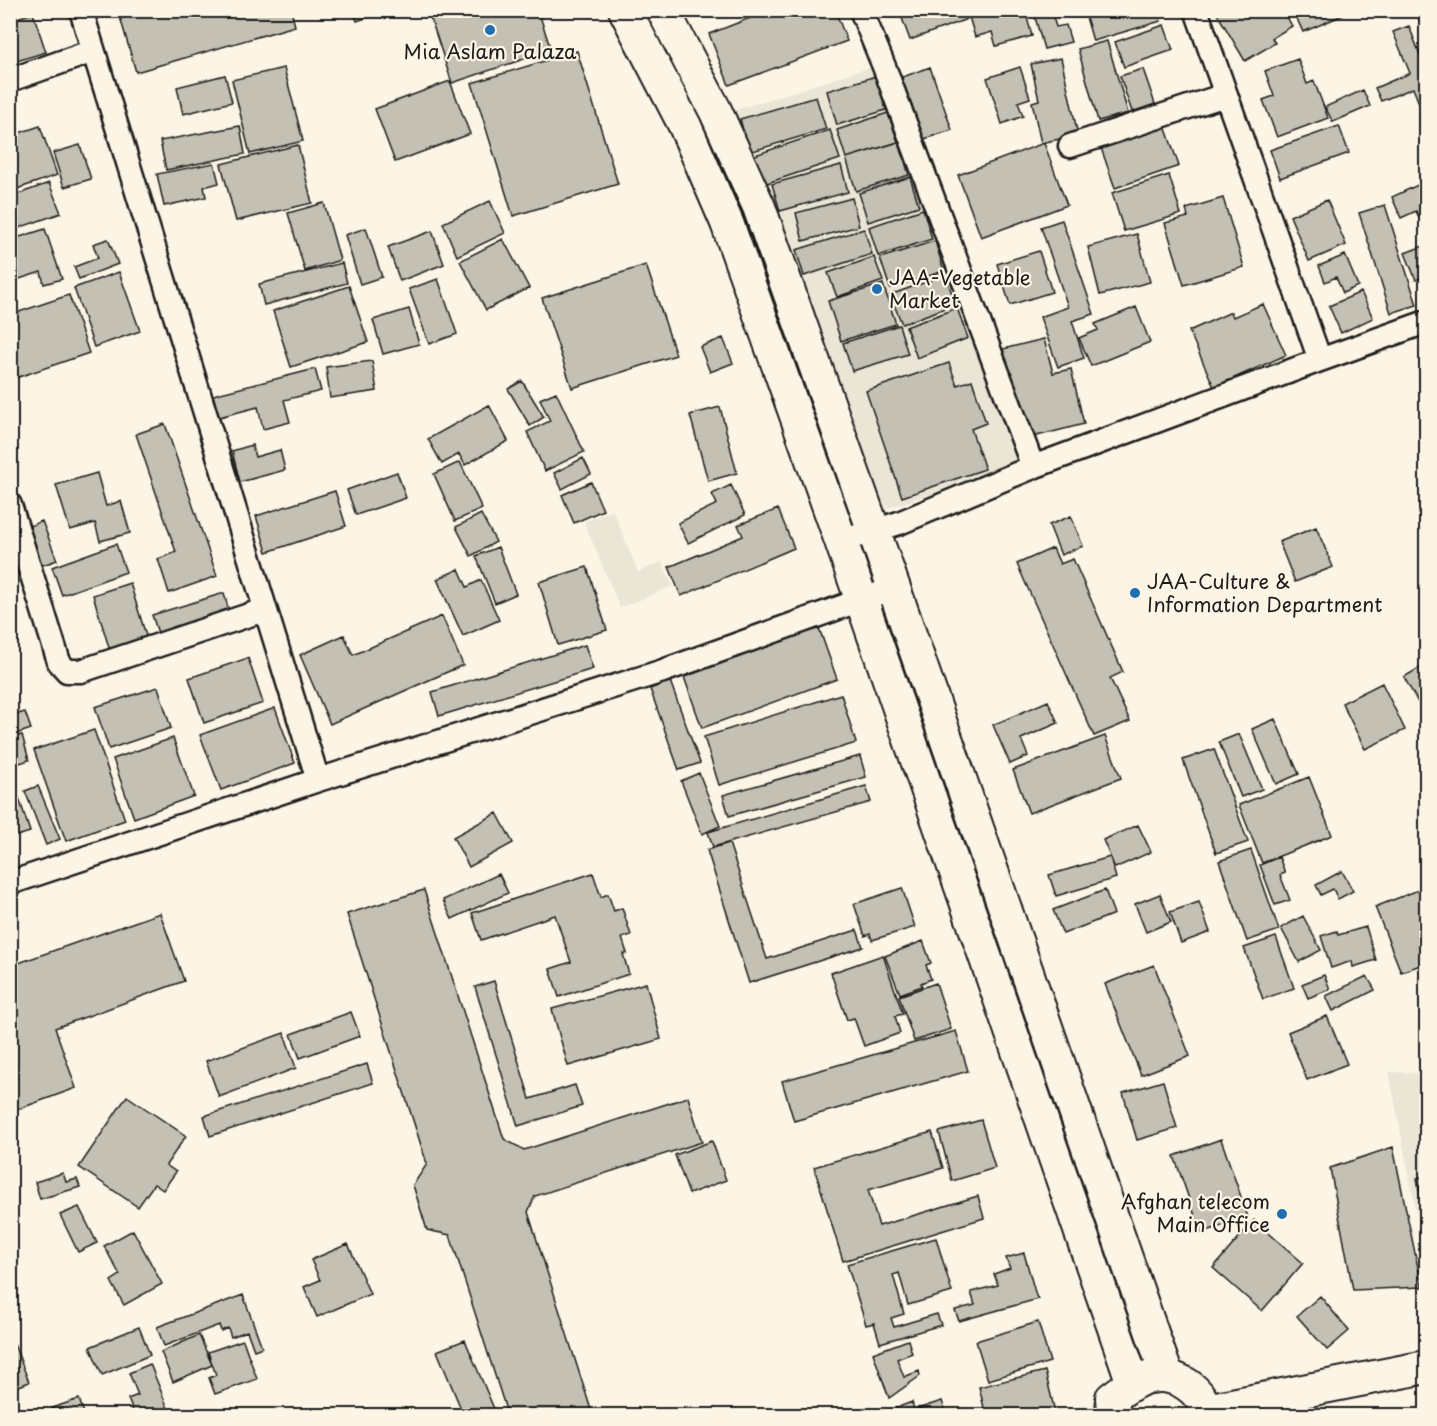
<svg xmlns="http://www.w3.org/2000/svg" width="1437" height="1426" viewBox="0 0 1437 1426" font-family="'Playpen Sans',sans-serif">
  <rect width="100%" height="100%" fill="#fcf5e5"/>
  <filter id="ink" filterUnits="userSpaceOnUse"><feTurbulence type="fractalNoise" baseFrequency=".0167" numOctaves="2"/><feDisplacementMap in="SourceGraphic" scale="12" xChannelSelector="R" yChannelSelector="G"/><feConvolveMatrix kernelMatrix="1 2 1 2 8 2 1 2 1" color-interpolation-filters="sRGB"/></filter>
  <g filter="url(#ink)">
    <!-- built -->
    <path fill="#ebe5d6" d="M877,65l145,400 -140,45 -156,-397z
      M613,510l25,62 24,-10 11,24 -53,22 -36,-86z
      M1389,1072l37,1v189z"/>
    <!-- building -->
    <path fill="#c4c0b3" stroke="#1c1c1c" stroke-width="1.5" d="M118,10h173l4,16 -159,46z
      M353,10h35l-31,11z
      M428,10h110l13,40 -99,33z
      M771,10h64l12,31 -118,44 -20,-51z
      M899,10h65l3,9 -57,21z
      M967,10h58l7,26 -36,10 -4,-14 -17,5z
      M1033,10h18l5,17 10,-2 5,17 -27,7z
      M1084,10h74l3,11 -68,20z
      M1215,10h68l9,16 -20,12 3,5 -30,18z
      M1293,10h54l1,3 -45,19z
      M1416,10h10v30z
      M33,13l13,39 -36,11v-43z
      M1164,25l9,25 -49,17 -9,-25z
      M1409,26l17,44v51l-13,-33 -32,13 -6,-13 35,-15 -17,-41z
      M1107,41l21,72 -30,8 -20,-72z
      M577,51l41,133 -105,32 -41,-133z
      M1061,58l17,77 -37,8 -9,-41 7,-2 -8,-36z
      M1298,59l9,25 7,-3 14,37 -51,19 -14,-37 11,-4 -9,-25z
      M930,67l22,63 -31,10 -21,-62z
      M1020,67l10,31 -12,4 5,14 -21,8 -15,-46z
      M284,68l19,73 -53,13 -18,-74z
      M1143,69l12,35 -23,8 -12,-36z
      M225,75l7,27 -49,12 -6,-27z
      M876,76l10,34 -49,15 -10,-34z
      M450,81l20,53 -75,28 -20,-53z
      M1363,90l7,16 -37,16 -8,-15z
      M816,97l10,32 -77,23 -9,-33z
      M888,113l10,29 -52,16 -9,-28z
      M1164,123l15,43 -64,22 -15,-43z
      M40,126l17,49 -40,14 -7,-19v-34z
      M240,126l5,28 -79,16 -6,-29z
      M1339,126l10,27 -69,25 -10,-28z
      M830,130l10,29 -79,26 -9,-29z
      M899,142l10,33 -53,16 -10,-33z
      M1044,143l23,62 -86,32 -23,-62z
      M80,145l11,34 -27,8 -11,-34z
      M298,145l14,58 -76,18 -15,-57z
      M214,163l5,20 -15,4 2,10 -42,9 -7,-32z
      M841,165l7,27 -68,19 -8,-27z
      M1169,175l12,39 -57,17 -12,-38z
      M910,177l9,29 -51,16 -9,-29z
      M49,183l12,30 -51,18v-34z
      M1422,183l4,9v28l-5,2 -5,-11 -15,7 -9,-21z
      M852,198l7,28 -56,15 -7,-28z
      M1223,198l21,69 -60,18 -19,-62 23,-6 -2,-8z
      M1327,200l19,45 -37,16 -19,-45z
      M490,201l15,32 -48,23 -14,-33z
      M324,203l16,57 -35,11 -17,-58z
      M1385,205l32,100 -26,8 -32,-100z
      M923,209l9,30 -54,17 -9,-29z
      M1062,220l32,94 -22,7 12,37 -26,9 -18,-50 28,-10 -27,-80z
      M366,228l16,49 -22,7 -15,-49z
      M45,229l17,50 -18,5 -3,-12 -31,10v-42z
      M864,229l8,25 -68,22 -8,-26z
      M432,231l12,33 -44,17 -12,-34z
      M1137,234l13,48 -50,13 -12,-48z
      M108,239l10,25 -39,15 -5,-12 24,-9 -5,-14z
      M503,239l26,49 -43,22 -26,-49z
      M935,241l9,30 -54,17 -10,-30z
      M1426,245v31l-10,4 -11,-27z
      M1039,251l13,41 -42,13 -13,-41z
      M1345,255l13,31 -15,7 -7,-16 -11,5 -6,-16z
      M874,257l9,24 -46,16 -9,-24z
      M342,263l5,20 -83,22 -5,-21z
      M646,265l30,90 -104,33 -30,-90z
      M119,272l21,59 -46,16 -20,-59z
      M945,275l11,29 -54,20 -12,-29z
      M438,279l19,55 -28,10 -20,-55z
      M883,284l13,40 -55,17 -13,-40z
      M349,286l19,56 -77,25 -18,-56z
      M1361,292l12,26 -32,15 -12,-27z
      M69,295l20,58 -79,27v-65z
      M1263,304l23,51 -72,32 -25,-56 42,-19 2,5z
      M1136,307l14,35 -59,24 -12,-28 19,-8 -3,-6z
      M957,308l11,30 -51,20 -11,-31z
      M409,309l10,35 -36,10 -10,-34z
      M899,325l9,29 -56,17 -9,-28z
      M723,338l10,25 -23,9 -10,-25z
      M1044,339l9,34 18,-4 13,55 -59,15 -22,-90z
      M372,361l5,30 -47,7 -4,-31z
      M949,363l8,22 15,-5 14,43 -15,6 14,40 -83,28 -36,-106z
      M315,369l6,22 -37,9 6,22 -27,7 -5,-22 -39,10 -6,-22z
      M522,381l22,36 -14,9 -22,-37z
      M556,392l28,60 -39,19 -18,-39 23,-11 -10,-22z
      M489,405l19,36 -43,24 -6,-11 -17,10 -14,-25z
      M720,407l17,66 -29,8 -18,-66z
      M165,424l52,152 -48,17 -11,-34 18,-7 -40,-118z
      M252,445l3,12 25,-7 5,20 -45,12 -8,-31z
      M583,458l8,16 -29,15 -8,-16z
      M460,462l22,47 -27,12 -21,-47z
      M397,472l9,26 -50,17 -9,-25z
      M97,473l9,33 15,-5 9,32 -30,8 -5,-18 -25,7 -14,-45z
      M591,482l12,28 -29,13 -12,-28z
      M731,485l14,30 -57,28 -10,-20 39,-19 -5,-10z
      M335,491l11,35 -79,26 -11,-36z
      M778,509l16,39 -113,48 -12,-29 74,-31 -5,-11z
      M481,514l15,28 -25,14 -15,-29z
      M1071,516l12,30 -22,9 -12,-30z
      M42,521l15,39 -17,6 -15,-38z
      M1316,527l17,40 -38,15 -16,-40z
      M116,544l10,28 -64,23 -10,-28z
      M498,547l18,47 -21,9 -19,-47z
      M1053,548l7,16 13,-5 50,113 -13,6 20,43 -36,15 -77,-172z
      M587,567l20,63 -49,15 -19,-63z
      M459,569l8,18 14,-7 18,40 -36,16 -26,-57z
      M130,583l18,59 -37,12 -18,-59z
      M224,593l6,22 -71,21 -7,-21z
      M442,616l21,49 -133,59 -30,-69 44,-20 9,20z
      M819,628l18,51 -135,49 -18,-51z
      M585,645l8,24 -154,47 -7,-24z
      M248,658l15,45 -59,20 -15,-45z
      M1426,664v53l-22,-40z
      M670,681l30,82 -21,7 -29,-81z
      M1382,683l23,47 -40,19 -23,-46z
      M158,687l13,41 -62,21 -14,-42z
      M841,694l15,49 -137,42 -15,-48z
      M1048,701l10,22 -37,16 7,17 -18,8 -17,-39z
      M275,708l20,55 -74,27 -21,-55z
      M25,712l6,17 -21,7v-23l1,3z
      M1275,719l24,55 -23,10 -24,-55z
      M94,730l31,90 -59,21 -32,-91z
      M1239,734l23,55 -21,8 -22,-55z
      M22,735l7,25 -19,6v-28z
      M1105,736l16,42 -92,35 -16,-43z
      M173,738l21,58 -60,22 -21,-59z
      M1214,749l34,93 -32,11 -33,-93z
      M860,756l6,21 -137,39 -6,-21z
      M10,770l20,62 -20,6z
      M699,773l21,53 -18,8 -21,-53z
      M1309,777l23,58 -70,28 -23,-58z
      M38,786l22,53 -14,6 -21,-54z
      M866,786l5,16 -158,45 -5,-15z
      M497,813l16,30 -44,24 -16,-30z
      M1138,825l13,27 -36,16 -12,-28z
      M729,843l38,116 90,-29 6,17 -114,36 -42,-133z
      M1251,850l28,80 -32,11 -28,-80z
      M1110,857l6,21 -60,18 -7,-21z
      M1279,857l6,16 -5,2 10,25 -15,5 -15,-40z
      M1342,871l11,20 -15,8 -5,-10 -12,6 -5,-10z
      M593,873l8,24 7,-3 6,17 8,-3 9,27 -9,3 5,15 -4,1 6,20 -70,23 -9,-28 21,-7 -16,-47 -74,25 -9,-27z
      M499,874l9,19 -56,26 -9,-19z
      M1426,887v76l-25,9 -26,-65z
      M902,888l13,39 -43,13 -2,-6 -5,2 -11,-32z
      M424,890l80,249 20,11 164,-53 14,45 -167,54 -7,16 65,204h-85l-58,-181 -23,-5 -14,-45 14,-21 -80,-250z
      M1105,890l9,24 -51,20 -10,-24z
      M1160,894l11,28 -25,10 -11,-28z
      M1199,902l11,30 -29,11 -11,-31z
      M160,913l24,68 -129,47 21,60 -63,23 -3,-9v-136z
      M1303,916l18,34 -22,12 -18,-34z
      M1366,927l10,33 -23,7 -1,-6 -21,7 -10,-32 16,-5 1,4z
      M1276,937l18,51 -31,11 -19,-51z
      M923,941l8,22 -5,2 5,14 -10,4 1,3 -22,8 -15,-38z
      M883,955l20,59 -8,2 5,17 -36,13 -10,-28 -7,2 -16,-47z
      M1154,965l36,91 -49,19 -36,-91z
      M1324,975l6,14 -22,9 -6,-14z
      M1367,976l8,14 -42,21 -7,-15z
      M494,981l36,118 45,-14 7,21 -64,20 -43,-139z
      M646,983l15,56 -93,27 -16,-57z
      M936,983l15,46 -37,12 -15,-45z
      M351,1012l9,24 -60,22 -9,-24z
      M1327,1016l20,48 -40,16 -19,-48z
      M956,1031l12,40 -174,50 -12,-40z
      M284,1033l12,35 -77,29 -13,-36z
      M367,1064l6,19 -163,53 -6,-20z
      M1163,1081l14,47 -40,12 -14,-47z
      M127,1096l59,40 -20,29 10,7 -13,18 -9,-6 -16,23 -59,-40z
      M981,1120l14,48 -43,13 -13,-49z
      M932,1132l11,36 -75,22 11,36 99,-30 6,22 -141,43 -29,-94z
      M1221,1139l27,78 -47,16 -27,-77z
      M712,1141l14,39 -37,14 -14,-39z
      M1393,1147l29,140 -69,3 -23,-122z
      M63,1173l3,9 11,-3 3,8 -40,12 -5,-17z
      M1426,1176v53l-9,-51z
      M79,1207l18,36 -19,9 -18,-37z
      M1254,1220l49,43 -41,48 -49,-43z
      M133,1230l29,54 -38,21 -13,-24 9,-6 -16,-29z
      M936,1238l16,54 -44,13 -9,-32 -6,2 11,39 -13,4 3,9 43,-13 4,11 -61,18 -6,-20 -8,2 -19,-61z
      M348,1244l22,50 -53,23 -13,-30 16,-7 -9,-20z
      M1024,1253l12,43 2,3 -79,22 -4,-11 20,-5 -4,-13 27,-7 -4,-11 16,-6 -4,-10z
      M243,1295l19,52 -8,3 -7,-19 -16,6 -3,-9 -7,3 -2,-6 -55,21 -7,-19z
      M1320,1296l29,35 -22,19 -30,-34z
      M1038,1322l12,40 -62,18 -12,-39z
      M139,1327l11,28 -48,20 -12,-28z
      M199,1335l13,30 -39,17 -12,-30z
      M10,1339h2l17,43 -17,7 -2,-4z
      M243,1340l14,39 -42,15 -6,-16 7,-3 -8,-23z
      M465,1340l32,76h-33l-27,-65z
      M908,1340l4,13 -15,6 7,18 15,-6 1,5 -31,22 -16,-45z
      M150,1364l21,52h-36l-7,-17 10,-4 -9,-22z
      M1045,1371l11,45h-70l-7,-29z
      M79,1399l6,17h-31l-2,-8z
      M942,1401l5,15h-49l-2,-8 16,-6 2,8z"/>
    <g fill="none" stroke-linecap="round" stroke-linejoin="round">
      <defs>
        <path id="street" d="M81,10l237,770
          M861,10l24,59 148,398
          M1196,10l124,350
          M10,80l83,-29
          M1070,146l155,-51
          M10,505l49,157 8,9h14l183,-61
          M841,541l58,-18 134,-56 287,-107 106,-38
          M10,883l308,-103 345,-109 231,-83"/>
        <path id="secondary" d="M625,10l60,116 42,97 114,318 292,842
          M663,10l52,100 44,97 135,381 273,788
          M1206,1410l220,-43
          M1112,1416l1,-7 -1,-11c11,-8 24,-19 38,-21 25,-5 54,12 57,39"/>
      </defs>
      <!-- street casing -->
      <use href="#street" stroke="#1c1c1c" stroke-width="27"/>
      <!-- secondary casing -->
      <use href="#secondary" stroke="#1c1c1c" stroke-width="36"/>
      <!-- street -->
      <use href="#street" stroke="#fcf5e5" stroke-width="22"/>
      <!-- secondary -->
      <use href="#secondary" stroke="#fcf5e5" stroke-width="32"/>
    </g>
  </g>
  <!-- markers -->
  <g fill="#1f6fb2" stroke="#fcf5e5" stroke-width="2">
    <circle cx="490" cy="30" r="6"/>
    <circle cx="877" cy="289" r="6"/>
    <circle cx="1135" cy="593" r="6"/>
    <circle cx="1282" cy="1214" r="6"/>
  </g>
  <g text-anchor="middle" stroke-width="4.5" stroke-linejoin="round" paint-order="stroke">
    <!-- poi labels -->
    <g font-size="20" fill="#1c1c1c" stroke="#fcf5e5" text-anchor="start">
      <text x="490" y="59" text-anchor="middle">Mia Aslam Palaza</text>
      <text x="889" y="285">JAA-Vegetable<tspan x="889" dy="23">Market</tspan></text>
      <text x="1147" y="589">JAA-Culture &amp;<tspan x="1147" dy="23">Information Department</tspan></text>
      <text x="1270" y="1209" text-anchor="end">Afghan telecom<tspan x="1270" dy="23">Main Office</tspan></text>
    </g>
  </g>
  <!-- margin -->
  <rect width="1437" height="1426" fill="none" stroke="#fcf5e5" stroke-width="36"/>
  <rect x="18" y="18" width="1401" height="1390" fill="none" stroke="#1c1c1c" stroke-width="2" filter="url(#ink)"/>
</svg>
